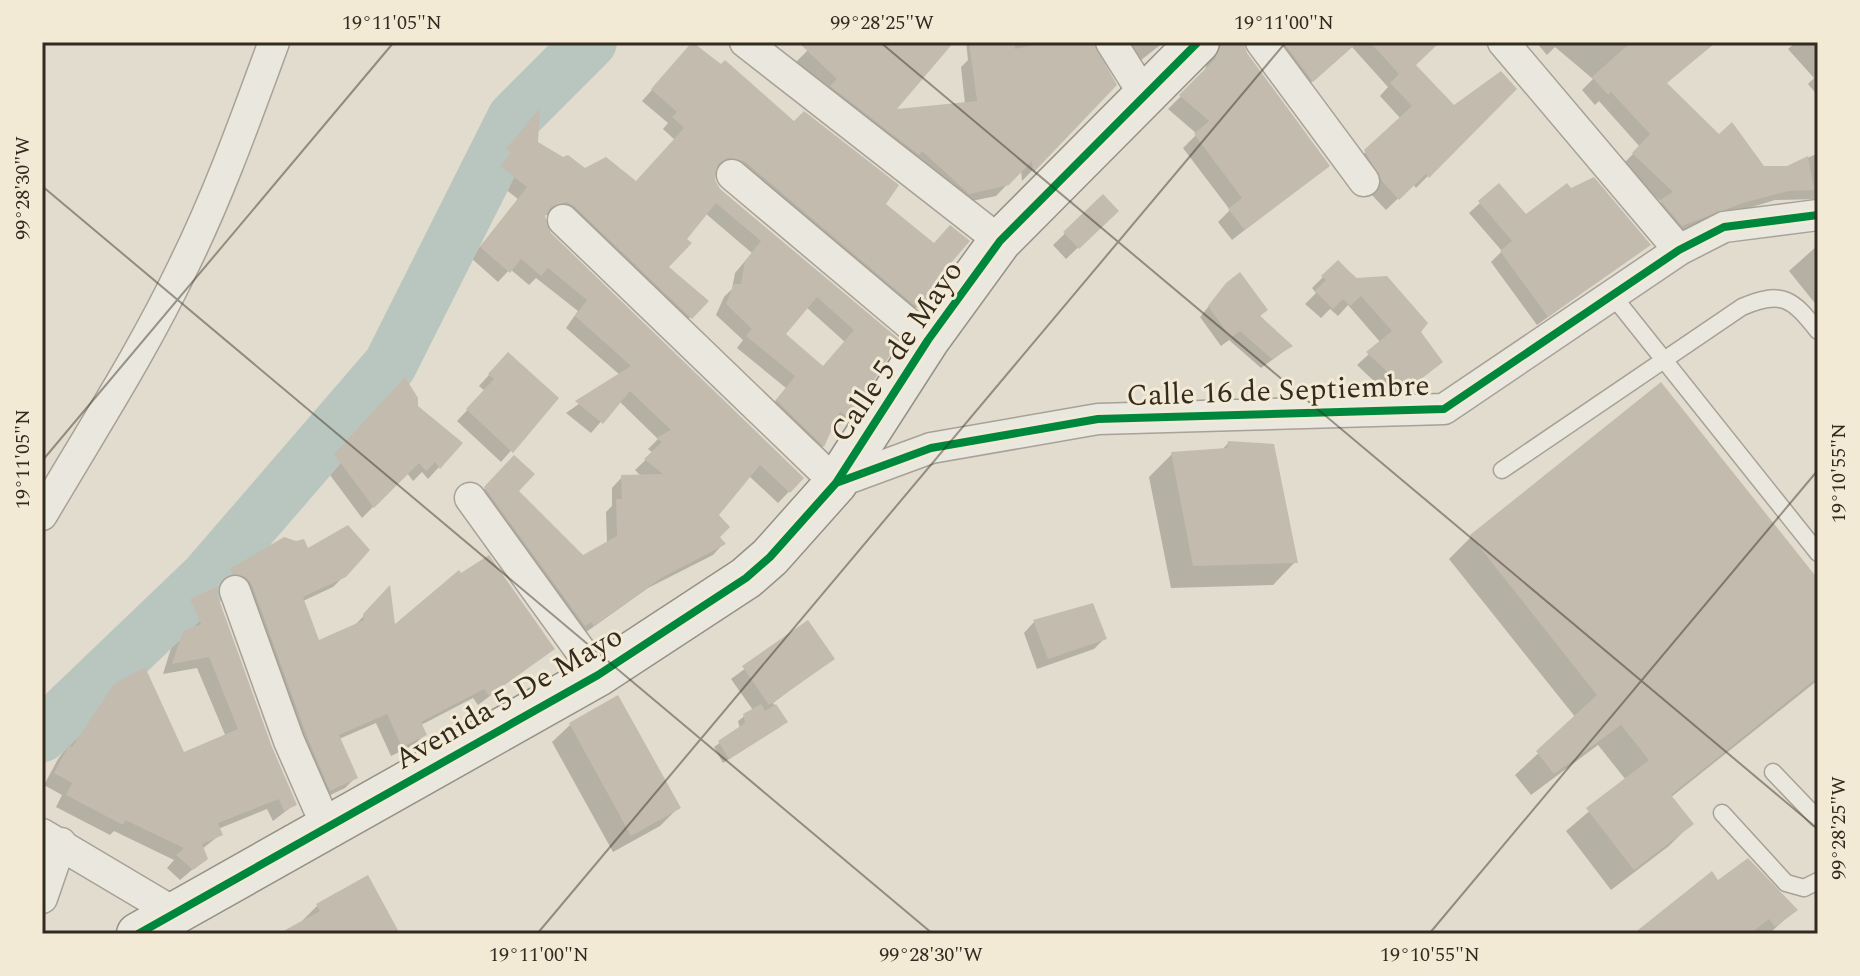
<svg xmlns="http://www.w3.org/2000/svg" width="1860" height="976" viewBox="0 0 1860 976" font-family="Spectral,serif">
  <rect width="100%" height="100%" fill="#e1dcce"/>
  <!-- shadow -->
  <path fill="#0003" fill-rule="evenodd" d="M816,42h110l-33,70 72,-8 -4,-37 7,-7 -2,-18h126l23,43 -93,96 -1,-11 -25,26 -39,8 -161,-142z
    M1112,42h52l-33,26z
    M1221,42h22l2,12 83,111 -96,75 -14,-18 12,-12 -47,-62 14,-14 -29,-25 36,-36 6,-19z
    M1262,42h176l-24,23 40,42 60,-18 -98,99 -3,-4 -27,26 -16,-17 -17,-29 48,-45 -21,-23 8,-9 -36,-40 -52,45z
    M1536,42h180l-51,42 54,53 44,31h24l31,-15v46l-43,1 -72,22 -33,14 -20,-23 11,-11 -39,-37 18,-18 -41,-46 -4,4 -13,-15 11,-11 -38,-32 -8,8z
    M1796,42h22v54l-10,-12 6,-6 -26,-29z
    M694,43l189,161 59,67 -34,48 -175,-148 -18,-3 -2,13 6,9 178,150 -50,78 -10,10 -5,-4 -9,22 -11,10 -46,-44 20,-24 -49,-40 6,-8 -27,-25 8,-18 8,-8 3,-16 17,-20 -47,-40 -39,55 40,33 -26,27 -125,-116 -12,4 6,18 253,244 -24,25 -29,-27 -33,40 1,21 6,7 -10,11 -65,33 -66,47 -107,-136 39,-41 2,33 66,66 25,-13 -1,-32 6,-6v-18l10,-11h20l-7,-7 18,-17 -5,-4 10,-10 -39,-38 -28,32 -25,-20 54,-38 -54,-47 12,-17 -42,-33 -7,7 -19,-16 -12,13 -27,-24 47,-59 -27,-21 10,-13 -4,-4 32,-40 7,22 49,27 51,13 39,-43 -12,-11 5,-6 -26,-22zM806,307l39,35 -22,26 -40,-33z
    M1499,186l26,31 123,28 -111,80 -46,-63 11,-11 -33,-38z
    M1103,197l13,14 -50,48 -13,-14z
    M1818,245v62l-29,-36z
    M1338,262l80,70 23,30 -47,38 -37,-35 24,-22 -33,-38 -10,11 -8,-7 -9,9 -16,-14 11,-11 -4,-5z
    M1227,284l64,62 -30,22 -32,-28 -8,6 -21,-29z
    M498,365l59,33 -56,64 -44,-41 28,-30 -6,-5z
    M1661,385l157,197v98l-148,118 21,26 -22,22 -58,44 -45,-59 60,-51 -28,-35 -67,50 -16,-20 61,-57 -127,-159 22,-22z
    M394,391l22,16 23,60 -11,12 -6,-7 -9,9 -6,-8 -45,45 -38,-51z
    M1228,443l67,119 -22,23 -102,3 -22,-111 23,-23 50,-4z
    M307,551l38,24 -12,12 -30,14 15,42 34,-15 37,-38 4,38 159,21 -74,56 -5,-7 -52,27 4,9 -11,11 -23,11 -15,-33 -37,16 17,38 -11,11 -25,12 -85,-213 -15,-6 11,-10z
    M216,597l54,151 25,56 -22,17 -6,-12 -49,20 3,5 -19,15 4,9 -26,22 -13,-12 7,-8 -60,-29 -4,4 -54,-28 6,-12 -18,-10 14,-26 57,-73 68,68 43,-17 -29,-69 -34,6 9,-29 17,-14 -9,-19 11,-12z
    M1034,622l71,16 -11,11 -57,20 -13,-36z
    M807,623l25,36 -59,44 12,19 -5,5 -57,36 -9,-16 26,-18 -2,-8 15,-11 -22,-31z
    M570,725l108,83 -18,18 -47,26 -61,-110z
    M1718,882l77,28 -26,24h-132z
    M317,906l81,28h-109z"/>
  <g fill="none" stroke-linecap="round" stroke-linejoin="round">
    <!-- river -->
    <path stroke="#b8c6bf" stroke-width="54" d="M42,735l165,-158 183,-212 124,-247 76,-76"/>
  </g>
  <!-- building -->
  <path fill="#c4bbaf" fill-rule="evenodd" d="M692,42l29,22 4,-4 69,61 10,-10 95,74 -13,19 48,39 16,-18 20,16 -26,30 3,2 -27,37 -176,-149 -17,-3 -9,6 -3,16 5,9 180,151 -51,79 -9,-8 -16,36 -48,-47 19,-24 -49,-40 6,-7 -26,-25 8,-20h7l4,-23 16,-20 -45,-38 -29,36 5,4 -23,24 40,34 -17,18 -117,-112 -8,-5 -16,5 -6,9 6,17 253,245 -14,15 -30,-28 -41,50 11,12 -10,10 6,7 -65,34 -67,48 -3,-4 -6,4 -101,-139 30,-32 21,19 -16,17 64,64 34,-19 -1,-37h6l-1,-24 42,-1 -19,-15 18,-17 -6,-4 15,-8 -41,-39 -27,33 -28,-23 56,-35 -56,-50 12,-16 -39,-32 -7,8 -20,-17 -11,14 -30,-26 47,-60 -27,-21 11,-13 -5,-4 34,-41 -2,34 25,15 5,-2 17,13 21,-11 30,24 48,-53 -12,-11 5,-5 -26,-23zM817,297l37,33 -31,36 -37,-32z
    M798,42h156l-57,67 80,-8 -8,-59h45l1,7 31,-7h47l24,43 -84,88 -1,-12 -23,24 -40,9 -47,-43 -3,4 -89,-69 7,-7z
    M1221,42h22l4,11 83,113 -85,64 -17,-21 14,-11 -48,-64 15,-13 -30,-26 36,-36z
    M1283,42h75l-45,40z
    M1370,42h70l-24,23 38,40 47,-34 16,18 -88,89 -3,-4 -27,26 -17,-19 -18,-31 48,-44 -22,-23 9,-9z
    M1631,42h85l-49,41 52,51 13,-12 32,44h23l21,-10 6,34 -25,1 -46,12 -61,23 -22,-26 13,-8 -41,-39 18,-19 -39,-42 -3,3 -16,-18z
    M1594,177l57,68 -103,72 -48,-66 12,-10 -34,-40 21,-18 27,31 41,-31 4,5z
    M1103,194l16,17 -40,38 -16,-17z
    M1338,260l18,18 31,-2 41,47 -7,9 22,30 -36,28 -41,-38 26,-21 -31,-35 -11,10 -7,-7 -10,10 -18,-18 11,-11 -5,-4z
    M1240,272l28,38 -8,6 33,30 -21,13 -32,-28 -9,7 -23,-32 18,-23z
    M508,352l51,46 -46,55 -47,-44 28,-30 -6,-5z
    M405,377l13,21v8l45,37 -23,26 -5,-7 -9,9 -7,-8 -45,45 -40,-54z
    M1661,382l157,197v98l-147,118 23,29 -60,46 -48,-62 63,-48 -28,-35 -67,49 -18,-23 61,-56 -127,-160z
    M1228,441l46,3 24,119 -105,3 -22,-114 56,-4z
    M348,525l22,25 -24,27 -43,20 16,43 45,-20 -1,-6 27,-29 5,39 64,-54 2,3 28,-18 66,94 -66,47 -5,-7 -63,33 6,13 -25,12 -15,-33 -48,21 19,43 -28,13 -24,-57 -54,-149 -6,-8 -14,-3 -2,-5 54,-32 12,4 8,-2 4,9z
    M218,586v11l54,150 25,58 -13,6 -5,-12 -61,24 5,12 -21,9 6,15 -15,11 -17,-15 8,-7 -59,-28 -2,5 -57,-30 6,-12 -18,-10 15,-28 3,2 42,-63 31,-17 39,85 54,-23 -29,-72 -37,7 11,-33 18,-7 -11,-25z
    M1093,603l14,36 -59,20 -15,-39z
    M808,620l27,39 -66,46 -27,-39z
    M618,695l63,113 -50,28 -62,-113z
    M761,704l4,7 11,-7 12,18 -59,37 -11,-18 27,-18 -2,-9z
    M1748,858l50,52 -23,17 -6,-8 -19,15h-117l79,-63 6,9z
    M368,875l32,59h-122l42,-23 -4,-7z"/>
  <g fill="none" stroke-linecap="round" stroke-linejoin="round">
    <defs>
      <path id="lane" d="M1613,296l205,257
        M1502,470l240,-163c41,-18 51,-7 76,24
        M1773,772l45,47
        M1722,813l64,70 18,5 14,-7"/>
      <path id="street" d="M745,42l255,199
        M1111,42l32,51
        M1261,42l103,139
        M1503,42l176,208
        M732,175l196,165
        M563,220l273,263 95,-35 167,-29 346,-10 235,-159 45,-23 94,-12
        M470,498l128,177
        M42,515c48,-82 100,-162 141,-248 36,-73 63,-149 91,-225
        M235,591l54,150 39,89
        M42,834l133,79
        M42,898l19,-55"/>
      <path id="secondary" d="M138,934l460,-259 148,-97 24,-21 66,-74 92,-143 72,-99 198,-199"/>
    </defs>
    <!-- lane casing -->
    <use href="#lane" stroke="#a7a197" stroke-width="19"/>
    <!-- street casing -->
    <use href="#street" stroke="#a7a197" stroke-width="33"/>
    <!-- secondary casing -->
    <use href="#secondary" stroke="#969187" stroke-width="45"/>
    <!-- lane -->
    <use href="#lane" stroke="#eae7de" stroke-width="16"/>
    <!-- street -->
    <use href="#street" stroke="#eae7de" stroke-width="30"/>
    <!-- secondary -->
    <use href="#secondary" stroke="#eae7de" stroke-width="42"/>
    <defs>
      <path id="cycleway" d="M836,483l95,-35 167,-29 346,-10 235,-159 45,-23 94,-12
        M138,934l460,-259 148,-97 24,-21 66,-74 92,-143 72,-99 198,-199"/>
    </defs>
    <!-- cycleway casing -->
    <use href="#cycleway" stroke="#f2ead5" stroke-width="13"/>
    <!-- cycleway -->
    <use href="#cycleway" stroke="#00873e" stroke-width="8"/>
  </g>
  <!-- ticks -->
  <path fill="none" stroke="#342a20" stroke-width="2" stroke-opacity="0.45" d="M880,42l938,787M42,186l891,748M42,461l352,-419M537,934l749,-892M1429,934l389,-464"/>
  <g text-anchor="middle" stroke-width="6" stroke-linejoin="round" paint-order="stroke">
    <!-- street labels -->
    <g font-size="30" fill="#342a20" stroke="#f2ead5">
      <text transform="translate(896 351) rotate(-56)" y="10">Calle 5 de Mayo</text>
      <text transform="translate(1278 390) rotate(-2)" y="10">Calle 16 de Septiembre</text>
      <text transform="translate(508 697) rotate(-30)" y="10">Avenida 5 De Mayo</text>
    </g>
  </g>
  <!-- border -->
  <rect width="1860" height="976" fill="none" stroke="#f2ead5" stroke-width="88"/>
  <rect x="44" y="44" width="1772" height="888" fill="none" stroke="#342a20" stroke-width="3"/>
  <g font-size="20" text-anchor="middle" fill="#342a20">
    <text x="392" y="29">19°11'05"N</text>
    <text x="882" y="29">99°28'25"W</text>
    <text x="1284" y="29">19°11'00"N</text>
    <text transform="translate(22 188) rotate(-90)" y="7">99°28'30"W</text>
    <text transform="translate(22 459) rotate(-90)" y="7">19°11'05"N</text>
    <text transform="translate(1838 473) rotate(-90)" y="7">19°10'55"N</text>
    <text transform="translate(1838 828) rotate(-90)" y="7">99°28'25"W</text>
    <text x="539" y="961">19°11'00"N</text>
    <text x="931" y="961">99°28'30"W</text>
    <text x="1430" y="961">19°10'55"N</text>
  </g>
</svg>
